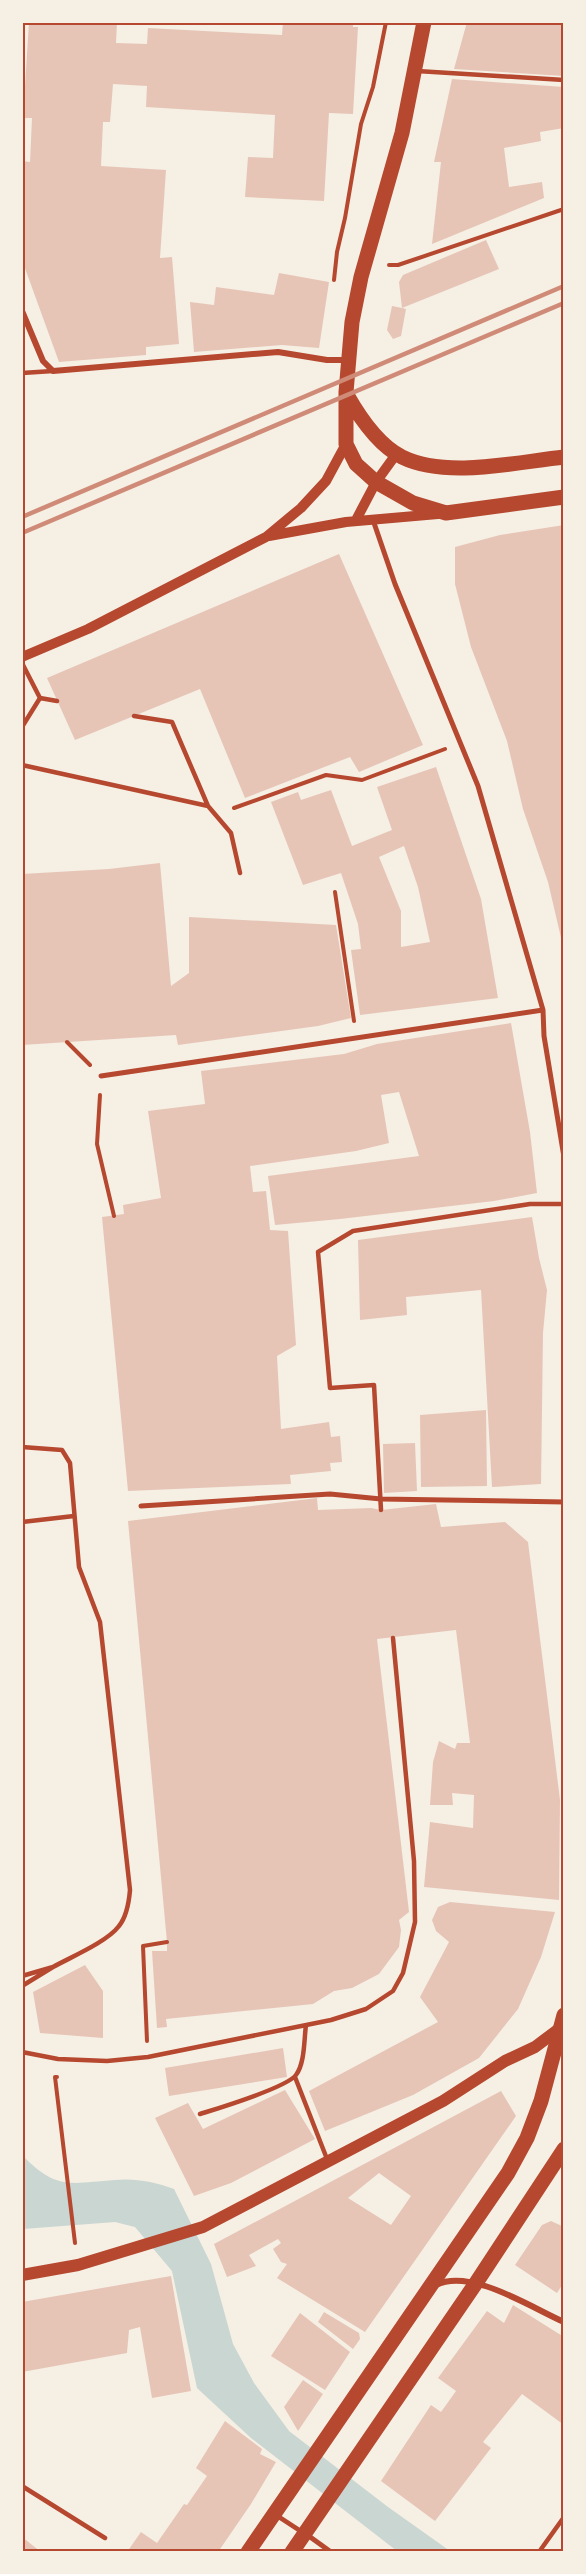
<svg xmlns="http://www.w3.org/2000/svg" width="586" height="2574" viewBox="0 0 586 2574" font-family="'IBM Plex Sans',sans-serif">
  <rect width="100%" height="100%" fill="#f6efe4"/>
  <!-- water -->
  <path fill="#c9d6d2" d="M22,2155c35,36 48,28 93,25 20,-2 40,2 59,9l37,75 22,80 21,39 35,48 99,76 62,44h-53l-146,-113 -54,-50 -25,-117 -37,-44 -20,-5 -92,7z"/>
  <!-- building -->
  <path fill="#e6c5b7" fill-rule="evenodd" d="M29,22h88l-1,21 31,1 1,-16 134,7 1,-13h70v5h5l-5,87 -24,-1 -5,88 -79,-4 3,-40 25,1 2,-43 -129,-8 1,-21 -34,-2 -3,38h-7l-2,44 65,4 -6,88 12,-1 7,87 -33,3v8l-87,7 -37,-102v-99l8,1 2,-44h-9z
    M467,22h97v54l-110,-7z
    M452,79l112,8v41l-24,4 1,9 -37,7 5,39 33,-5 2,16 -112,46 9,-82h-7z
    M486,240l13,29 -97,39 4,1 -5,27 -8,3 -6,-9 5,-24 10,2 -3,-26 4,-7z
    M279,273l50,9 -10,66 -37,-3 -88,7 -4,-50 24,3 2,-18 58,8z
    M564,525v417h-2l-14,-60 -25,-73 -16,-68 -36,-94 -16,-63v-37l45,-12z
    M339,554l84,191 -64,27 -9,-15 -105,41 -45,-109 -125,51 -28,-62z
    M436,767l45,132 17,99 -138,17 -9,-65 10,-1 -3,-25 -17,-51 -38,12 -32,-83 27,-10 3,8 30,-10 21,56 40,-16 -15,-43zM404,846l14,41 12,55 -29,5v-36l-22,-54z
    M160,863l11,123 18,-13v-56l147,8 15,93 -33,8 -140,19 -2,-10 -154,10v-171l87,-5z
    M511,1023l19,109 7,61 -43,8 -154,18 -65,6 -7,-49 151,-20 -20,-64 -18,3 8,48 -33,8 -106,15 3,26 13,-1 4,39 18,1 8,114 -19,11 4,73 48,-7 2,15 9,-1 2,26 -12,1 1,8 -41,4 1,9 -163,7 -26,-274 22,-3 -1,-9 38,-7 -13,-87 57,-7 -4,-33 143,-17 33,-10z
    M532,1217l7,41 8,32 -4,43 -2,151 -49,3 -11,-197 -75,7 1,18 -47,5 -2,-80z
    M486,1410l1,76 -66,1 -1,-72z
    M415,1443l2,48 -33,2 -1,-49z
    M317,1498l1,12 53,-2 10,2 55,-6 5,23 64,-5 23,20 32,258 -1,100 -135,-13 6,-65 43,6 1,-33 -22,-2 1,12h-23l3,-43 6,-21 16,8 2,-6h13l-14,-113 -79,9 32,273 -10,8 2,10 -2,17 -20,27 -27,14 -18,3 -21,13 -147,15 1,8 -10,1 -5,-77h15v-9l-39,-421z
    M450,1902l105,10 -14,45 -23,52 -39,49 -66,37 -88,36 -16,-40 129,-69 -18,-25 29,-55 -13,-11 -4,-11 6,-13z
    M85,1965l18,26v47l-63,-5 -7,-41z
    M283,2048l4,29 -118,19 -4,-28z
    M285,2090l30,49 -84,44 -37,13 -39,-78 33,-15 15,26z
    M501,2091l15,25 -151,216 -88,-54 10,-14 -6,-2 -8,-13 8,-6 -3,-4 -29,16 7,11 -29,11 -13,-33zM379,2173l32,23 -20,29 -43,-27z
    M551,2221l13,6v55l-7,11 -42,-28 27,-40z
    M171,2276l20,115 -39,7 -12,-71 -11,3 -2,23 -105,19v-70z
    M513,2305l51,32v88l-42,-31 -39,48 8,6 -56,73 -54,-40 50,-76 10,7 15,-21 -18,-13 49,-67 17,12z
    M324,2312l35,21 1,6 -7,10 -35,-27z
    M300,2313l50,39 -25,38 -54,-34z
    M303,2380l20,14 -25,37 -14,-24z
    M225,2421l37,28 -2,5 16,8 -25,42 -33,48h-91l14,-20 16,11 27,-39 3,1 20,-29 -11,-8z
    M22,2537l19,15h-19z"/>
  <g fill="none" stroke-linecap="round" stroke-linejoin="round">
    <!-- path -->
    <path stroke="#b5482f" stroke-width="4" d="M389,265h9l166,-56
      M334,280l3,-28 8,-34 16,-94 12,-37 13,-65
      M234,808l92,-33 36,5 83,-31
      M335,892l19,129
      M67,1042l23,23
      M100,1095l-3,49 17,72
      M147,2041l-4,-95 24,-4
      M57,2077h-2l20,166"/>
    <!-- service -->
    <path stroke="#b5482f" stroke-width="4.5" d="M417,71l147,9
      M22,373l31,-2
      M22,663l18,35 17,3
      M134,716l38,6 36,84 23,27 9,40
      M22,727l18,-29
      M22,765l186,41
      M22,1447l40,3 8,13 9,104 21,55 30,268c-1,12 -3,26 -11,36 -12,16 -48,31 -66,41
      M381,1510l-7,-125 -44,3 -12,-136 35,-21 177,-27h34
      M22,1522l52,-6
      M22,1976l31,-9 -31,19
      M22,2052l36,7 49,2 41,-4 183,-37 35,-11 27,-18 10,-18 12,-51 -1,-61 -21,-223
      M295,2077l32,82
      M200,2114c19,-6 86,-26 96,-39 9,-12 8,-36 10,-50
      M22,2486l83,52
      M276,2515l26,17
      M539,2552l25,-35"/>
    <!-- pedestrian -->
    <path stroke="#b5482f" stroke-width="5" d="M373,520l22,64 83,202 65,224 1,26 20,121
      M101,1076l442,-66
      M141,1506l189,-12 51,5 183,3
      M306,2534l25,18"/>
    <!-- minor -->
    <path stroke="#b5482f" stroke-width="6" d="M22,311l21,50 10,10 225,-19 49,8h21
      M436,2285c35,-17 94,22 128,37"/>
    <!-- tertiary -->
    <path stroke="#b5482f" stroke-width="10" d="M356,520l20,-38 21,-29
      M269,536l77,-14 92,-8
      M22,657l66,-28 178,-92 35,-29 25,-27 20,-37"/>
    <!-- secondary -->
    <path stroke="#b5482f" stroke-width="12" d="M22,2275l56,-10 125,-38 240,-126 62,-40 30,-14 24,-18"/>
    <!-- primary -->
    <path stroke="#b5482f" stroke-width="15" d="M424,22l-22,111 -41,144 -9,45 -6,70v52l10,20 20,18 37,21 33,10 118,-16
      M347,395c13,23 31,50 55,62 45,22 114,5 162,0
      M248,2552l260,-379 19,-35 14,-37 23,-86
      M292,2552l184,-269 88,-134"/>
    <!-- rail -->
    <path stroke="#cf8b77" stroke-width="4.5" d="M22,517l542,-231
      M22,533l542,-230"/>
  </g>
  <!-- border -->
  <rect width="586" height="2574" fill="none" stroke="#f6efe4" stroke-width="48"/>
  <rect x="24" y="24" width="538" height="2526" fill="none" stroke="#b5482f" stroke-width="2"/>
</svg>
